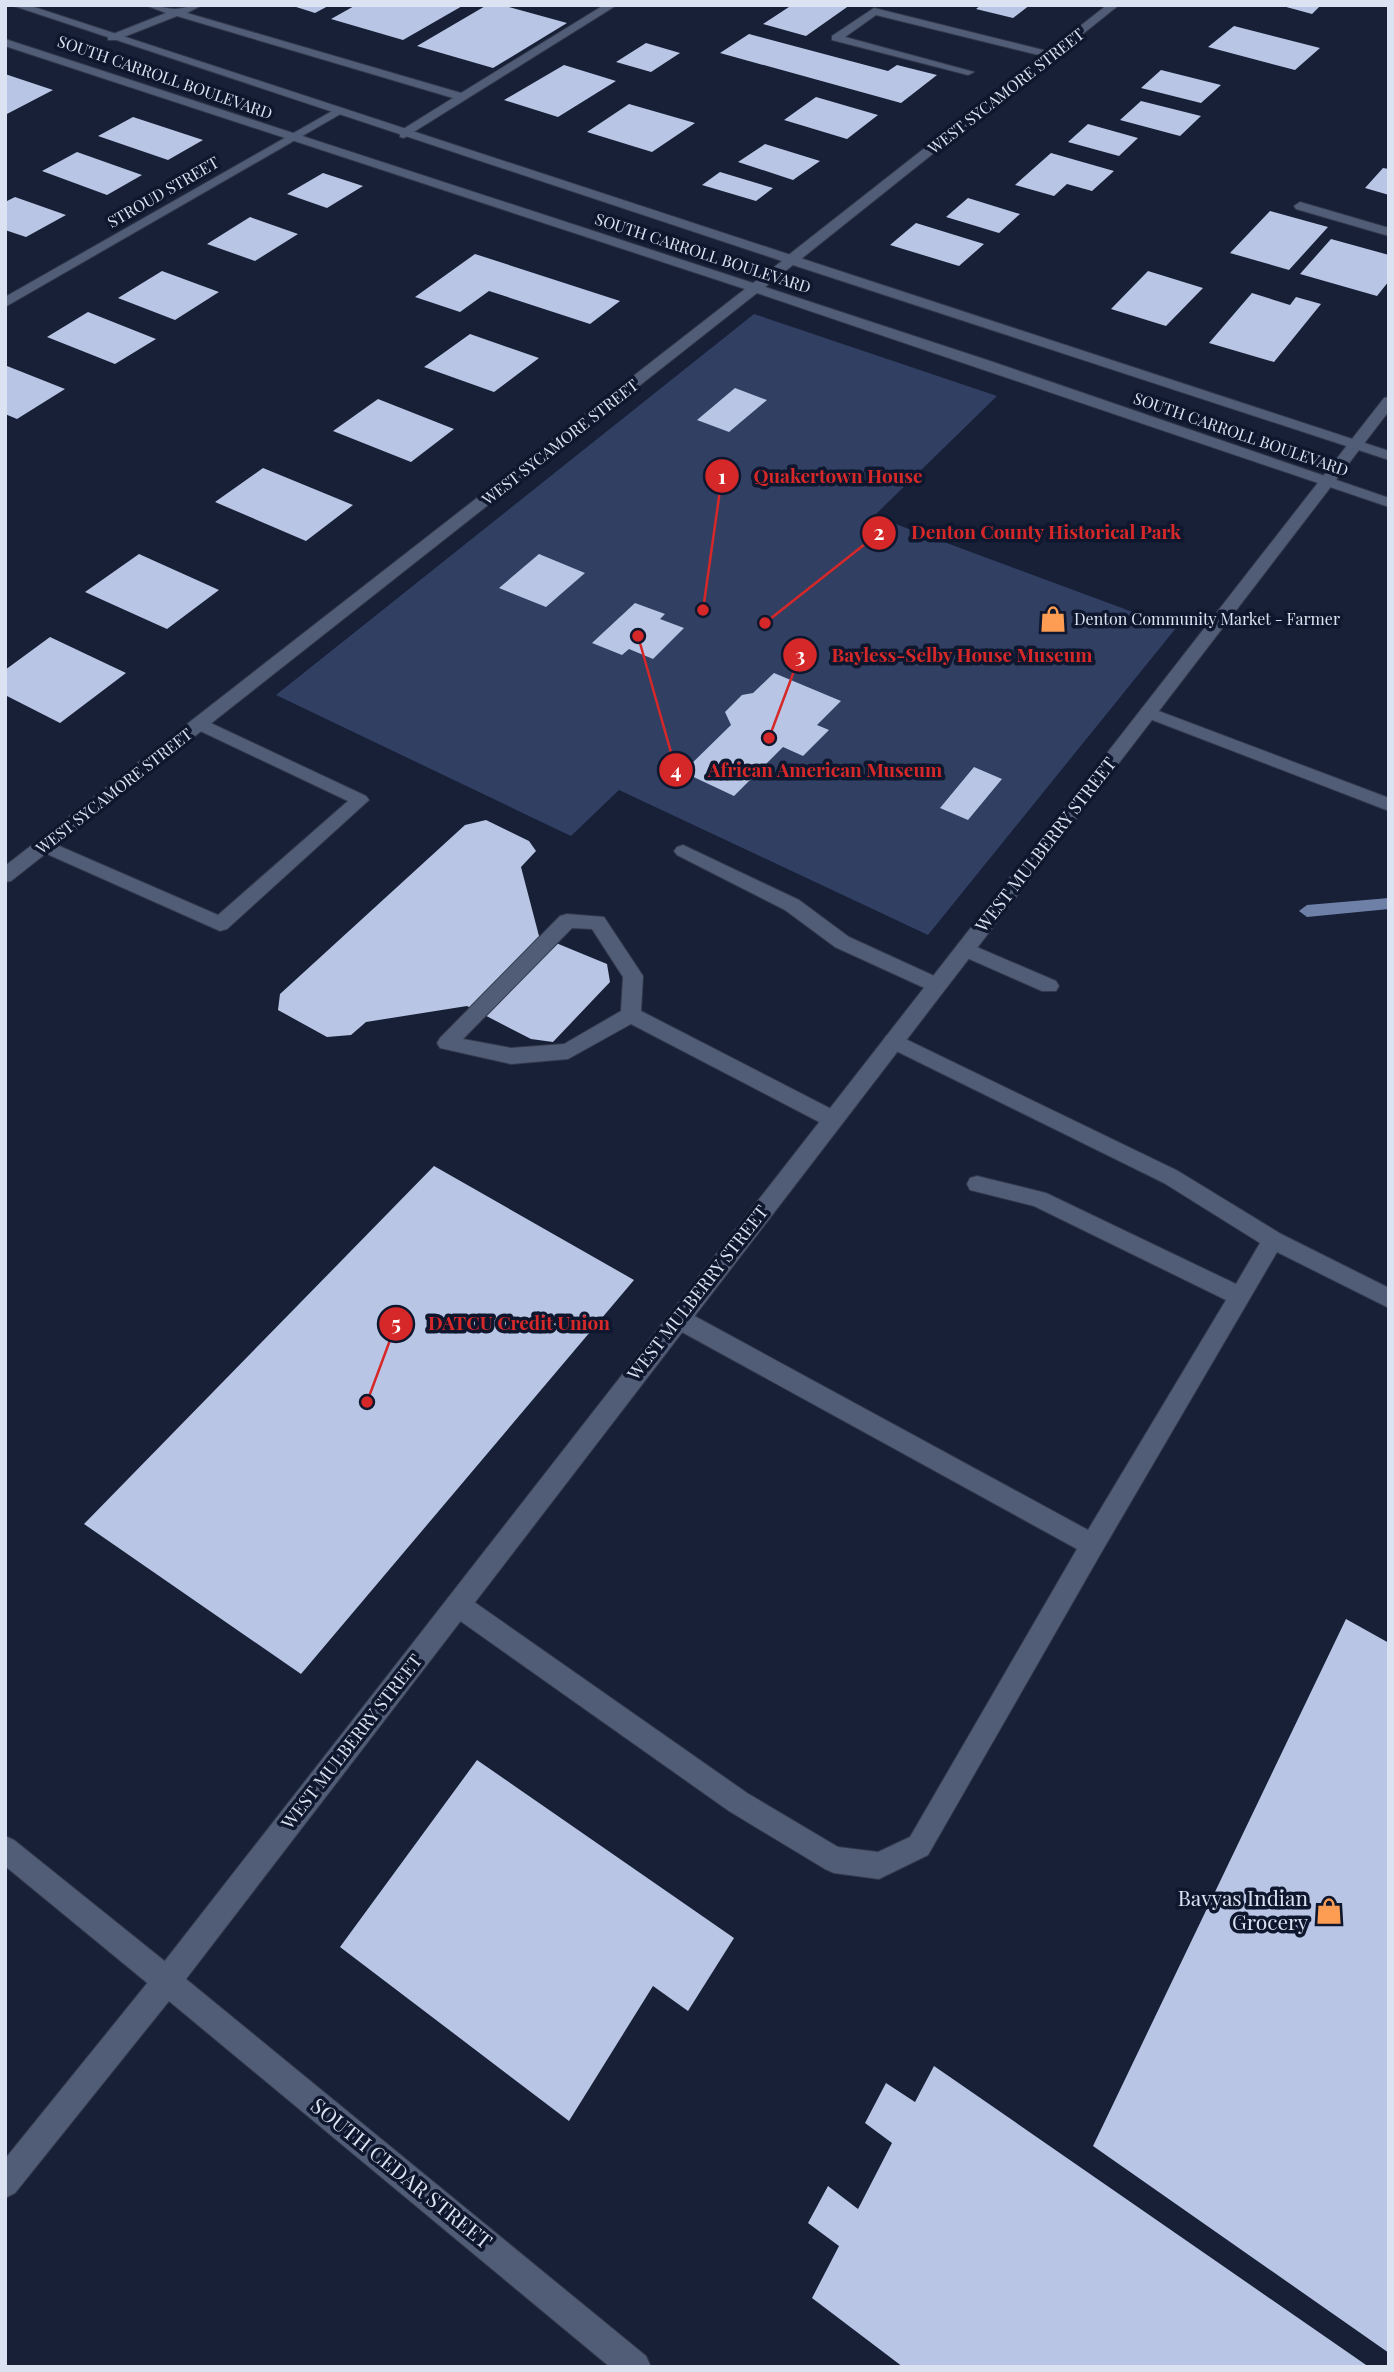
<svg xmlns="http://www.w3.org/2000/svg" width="1394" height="2372" viewBox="0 0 1394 2372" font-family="'Playfair Display',serif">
  <rect width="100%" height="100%" fill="#172037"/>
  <!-- green -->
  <path fill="#313f63" d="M754,314l243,82 -123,120 302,112 -248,307 -309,-145 -48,46 -295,-141z"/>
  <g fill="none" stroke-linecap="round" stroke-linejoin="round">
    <!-- stream -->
    <path fill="#6f80a8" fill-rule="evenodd" d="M1389,898v11l-82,8 -8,-6 8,-6z"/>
  </g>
  <!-- building -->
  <path fill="#b8c5e4" d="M290,5h40l-15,8z
    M356,5h108l-61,35 -72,-21z
    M487,5h15l65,18 -74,45 -76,-22z
    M792,5h58l-44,31 -43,-12z
    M981,5h49l-17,13 -37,-9z
    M1279,5h42l-9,9z
    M1234,26l86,22 -25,22 -87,-23z
    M749,34l139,37 9,-6 40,10 -36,28 -181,-50z
    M646,43l34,10 -29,19 -35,-10z
    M564,65l52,16 -58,36 -54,-17z
    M1161,70l60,15 -20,18 -60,-15z
    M5,74l48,16 -48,25z
    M816,97l62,18 -31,24 -63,-19z
    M1141,101l60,15 -21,20 -60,-16z
    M629,104l66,19 -43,29 -65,-20z
    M133,117l70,23 -35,20 -70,-24z
    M1088,124l50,14 -19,18 -51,-14z
    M765,144l55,17 -27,19 -55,-18z
    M77,152l65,23 -35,20 -65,-24z
    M1051,153l63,18 -22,20 -25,-7 -13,12 -39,-11z
    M1383,168l6,1v26l-24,-7z
    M720,172l53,16 -17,13 -54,-16z
    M323,173l40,13 -36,22 -40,-14z
    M15,197l51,18 -40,22 -21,-7v-28z
    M968,198l52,16 -21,19 -53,-16z
    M1270,211l58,16 -39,43 -59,-17z
    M250,217l48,17 -43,27 -48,-17z
    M916,223l68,21 -25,22 -69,-21z
    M1331,239l58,16v26l-12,15 -77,-22z
    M475,254l145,47 -30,23 -101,-33 -29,21 -45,-15z
    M162,271l57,21 -44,28 -57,-22z
    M1148,271l55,17 -37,38 -55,-17z
    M1252,293l38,12 6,-8 25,7 -47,58 -65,-19z
    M88,312l68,27 -41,25 -68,-27z
    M470,334l69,24 -45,34 -70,-25z
    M5,366h2l58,23 -48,30 -12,-5z
    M735,388l32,12 -38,32 -32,-12z
    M378,399l76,30 -43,33 -78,-31z
    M263,468l90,37 -47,36 -91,-39z
    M139,554l80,36 -52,39 -82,-37z
    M539,554l46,19 -39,34 -47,-19z
    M635,603l30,11 -5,5 24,9 -31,31 -24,-10 -7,6 -30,-12z
    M50,637l76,36 -66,50 -55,-28v-25z
    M774,673l67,28 -24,24 12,5 -26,26 -20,-9 -49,49 -51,-24 48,-47 -6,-13 17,-17 11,-2z
    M974,767l28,12 -34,41 -28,-12z
    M486,820l43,21 7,10 -15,16 18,69 68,28 3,18 -57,60 -22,-3 -64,-33 -101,16 -15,13 -24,2 -49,-27 2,-16 185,-169z
    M434,1166l200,114 -333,394 -217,-150z
    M1346,1619l43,24v710l-296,-207z
    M477,1760l257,178 -46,73 -35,-25 -84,135 -229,-174z
    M934,2066l435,301h-466l-91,-69 27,-52 -31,-23 20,-37 30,23 34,-66 -27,-20 21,-40 29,19z"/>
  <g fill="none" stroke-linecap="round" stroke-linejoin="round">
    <defs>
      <path id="lane" d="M145,5c10,0 19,3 29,4 8,0 19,-4 28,-4l-15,8 274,80 143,-88h13l-213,133 -4,-1v-6l53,-33 -276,-82 -61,24h-8v-4l58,-23z
        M874,8l181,45 2,2 -6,3 -175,-43 -31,22 129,35 -6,3 -136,-35v-4z
        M1300,202l89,26v8l-93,-27 -2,-3z
        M1148,707l241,91v13l-247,-95 -2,-4 2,-4z
        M200,718l166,78 3,4 -142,129 -7,2 -182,-81 -3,-4 3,-4h12l168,73 130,-114 -154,-73 -2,-4z
        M683,845l116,55 50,37 94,43 3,5 -3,5h-14l-94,-43 -50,-37 -108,-55 -3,-4 3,-4z
        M567,914l37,3 39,59 -2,35 198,102 3,6 -3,6 -7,2 -7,-2 -194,-101 -63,35 -57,5 -71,-16 -3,-5 3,-5 120,-122zM572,928l20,1 31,48 -2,34 -57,33 -53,4 -48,-9z
        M965,942l91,39 3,5 -3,5h-14l-84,-37 -2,-5 2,-5z
        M893,1033l285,138 103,63 108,54v20l-112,-56 -176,301 -173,302 -49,24 -45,-6 -9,-4 -96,-58 -280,-198 -3,-8 3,-8 9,-4 9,4 280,196 91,54 40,5 32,-15 167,-288 -406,-223 -3,-7 3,-7 8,-2 8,2 401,218 138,-230 -192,-94 -64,-16 -3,-6 3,-6 7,-2 69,17 190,91 24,-41 -96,-60 -278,-137 -3,-5 3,-5z
        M5,1836l9,4 163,131 4,10 -4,10 -10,4 -10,-4 -152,-125z"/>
      <path id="street" d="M1107,5h12l-323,258h-10v-6z
        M334,110l10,2 -339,195v-10z
        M1389,397v14l-1203,1568 460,377 5,11h-41l-441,-366 -154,192 -10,5v-39l152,-188 1227,-1573z"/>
      <path id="secondary" d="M11,5h17l1361,446v9l-596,-195 -28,22 225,74 399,137v9l-632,-214 -746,588 -6,1v-16l740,-577 -740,-243v-7l748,244 29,-22z"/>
    </defs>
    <!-- lane casing -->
    <use href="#lane" stroke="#33394c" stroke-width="2"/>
    <!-- street casing -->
    <use href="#street" stroke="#33394c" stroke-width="2"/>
    <!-- secondary casing -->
    <use href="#secondary" stroke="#33394c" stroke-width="2"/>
    <!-- lane -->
    <use href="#lane" fill="#515d77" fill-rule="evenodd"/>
    <!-- street -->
    <use href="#street" fill="#515d77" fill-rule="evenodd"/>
    <!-- secondary -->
    <use href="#secondary" fill="#515d77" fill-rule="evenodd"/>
  </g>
  <!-- icons -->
  <defs>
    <symbol id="shop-bare" viewBox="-9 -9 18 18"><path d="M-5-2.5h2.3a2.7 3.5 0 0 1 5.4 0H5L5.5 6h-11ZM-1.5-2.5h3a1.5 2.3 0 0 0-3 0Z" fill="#fc9d53" stroke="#0e172d" stroke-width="2.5" paint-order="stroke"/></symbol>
  </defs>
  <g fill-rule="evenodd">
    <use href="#shop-bare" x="1034" y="600" width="38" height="38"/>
    <use href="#shop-bare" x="1310" y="1892" width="38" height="38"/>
  </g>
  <g text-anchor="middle" stroke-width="7" stroke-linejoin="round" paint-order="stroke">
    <!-- far-street labels -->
    <g font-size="16" fill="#dbe3f2" stroke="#0e172d">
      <text transform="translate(165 77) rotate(19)" y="6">SOUTH CARROLL BOULEVARD</text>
      <text transform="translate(1006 91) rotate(-38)" y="6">WEST SYCAMORE STREET</text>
      <text transform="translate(163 192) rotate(-30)" y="6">STROUD STREET</text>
      <text transform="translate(703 253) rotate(18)" y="6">SOUTH CARROLL BOULEVARD</text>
      <text transform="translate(1241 434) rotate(19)" y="6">SOUTH CARROLL BOULEVARD</text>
      <text transform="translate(560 442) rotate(-38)" y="6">WEST SYCAMORE STREET</text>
      <text transform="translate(114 791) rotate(-38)" y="6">WEST SYCAMORE STREET</text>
    </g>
    <!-- far-poi labels -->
    <g font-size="16" fill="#dbe3f2" stroke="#0e172d" text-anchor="start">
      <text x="1074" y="625">Denton Community Market - Farmer</text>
    </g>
    <!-- street labels -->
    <g font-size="18" fill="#dbe3f2" stroke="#0e172d">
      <text transform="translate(1046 845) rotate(-52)" y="6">WEST MULBERRY STREET</text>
      <text transform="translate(698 1293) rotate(-52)" y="6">WEST MULBERRY STREET</text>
      <text transform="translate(352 1742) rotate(-52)" y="6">WEST MULBERRY STREET</text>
    </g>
    <!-- near-poi labels -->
    <g font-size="21" fill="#dbe3f2" stroke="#0e172d" text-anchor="end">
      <text x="1308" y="1906">Bavyas Indian<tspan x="1308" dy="24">Grocery</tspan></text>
    </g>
    <!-- near-street labels -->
    <g font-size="21" fill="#dbe3f2" stroke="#0e172d">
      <text transform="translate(401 2174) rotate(39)" y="7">SOUTH CEDAR STREET</text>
    </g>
  </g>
  <!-- callouts -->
  <path fill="none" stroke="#d62828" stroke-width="2.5" d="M703 610L722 476M765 623L879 533M769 738L800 655M638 636L676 770M367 1402L396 1324"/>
  <g fill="#d62828" stroke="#0e172d" stroke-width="2.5">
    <circle cx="703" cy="610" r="7"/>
    <circle cx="765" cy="623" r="7"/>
    <circle cx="769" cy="738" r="7"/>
    <circle cx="638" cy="636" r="7"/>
    <circle cx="367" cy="1402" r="7"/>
    <circle cx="722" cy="476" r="18"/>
    <circle cx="879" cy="533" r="18"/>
    <circle cx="800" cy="655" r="18"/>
    <circle cx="676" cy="770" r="18"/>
    <circle cx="396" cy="1324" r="18"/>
  </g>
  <g font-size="21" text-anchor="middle" font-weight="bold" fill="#fff">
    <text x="722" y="484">1</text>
    <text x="879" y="540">2</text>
    <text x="800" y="663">3</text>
    <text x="676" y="778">4</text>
    <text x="396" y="1331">5</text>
  </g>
  <g font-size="19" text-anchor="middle" font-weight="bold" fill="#d62828" stroke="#0e172d" stroke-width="7" stroke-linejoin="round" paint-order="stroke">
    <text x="838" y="483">Quakertown House</text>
    <text x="1046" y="539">Denton County Historical Park</text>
    <text x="962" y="662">Bayless-Selby House Museum</text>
    <text x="825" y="777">African American Museum</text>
    <text x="519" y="1330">DATCU Credit Union</text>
  </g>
  <!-- border -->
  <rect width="1394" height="2372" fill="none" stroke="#dbe3f2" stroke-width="14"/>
</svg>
